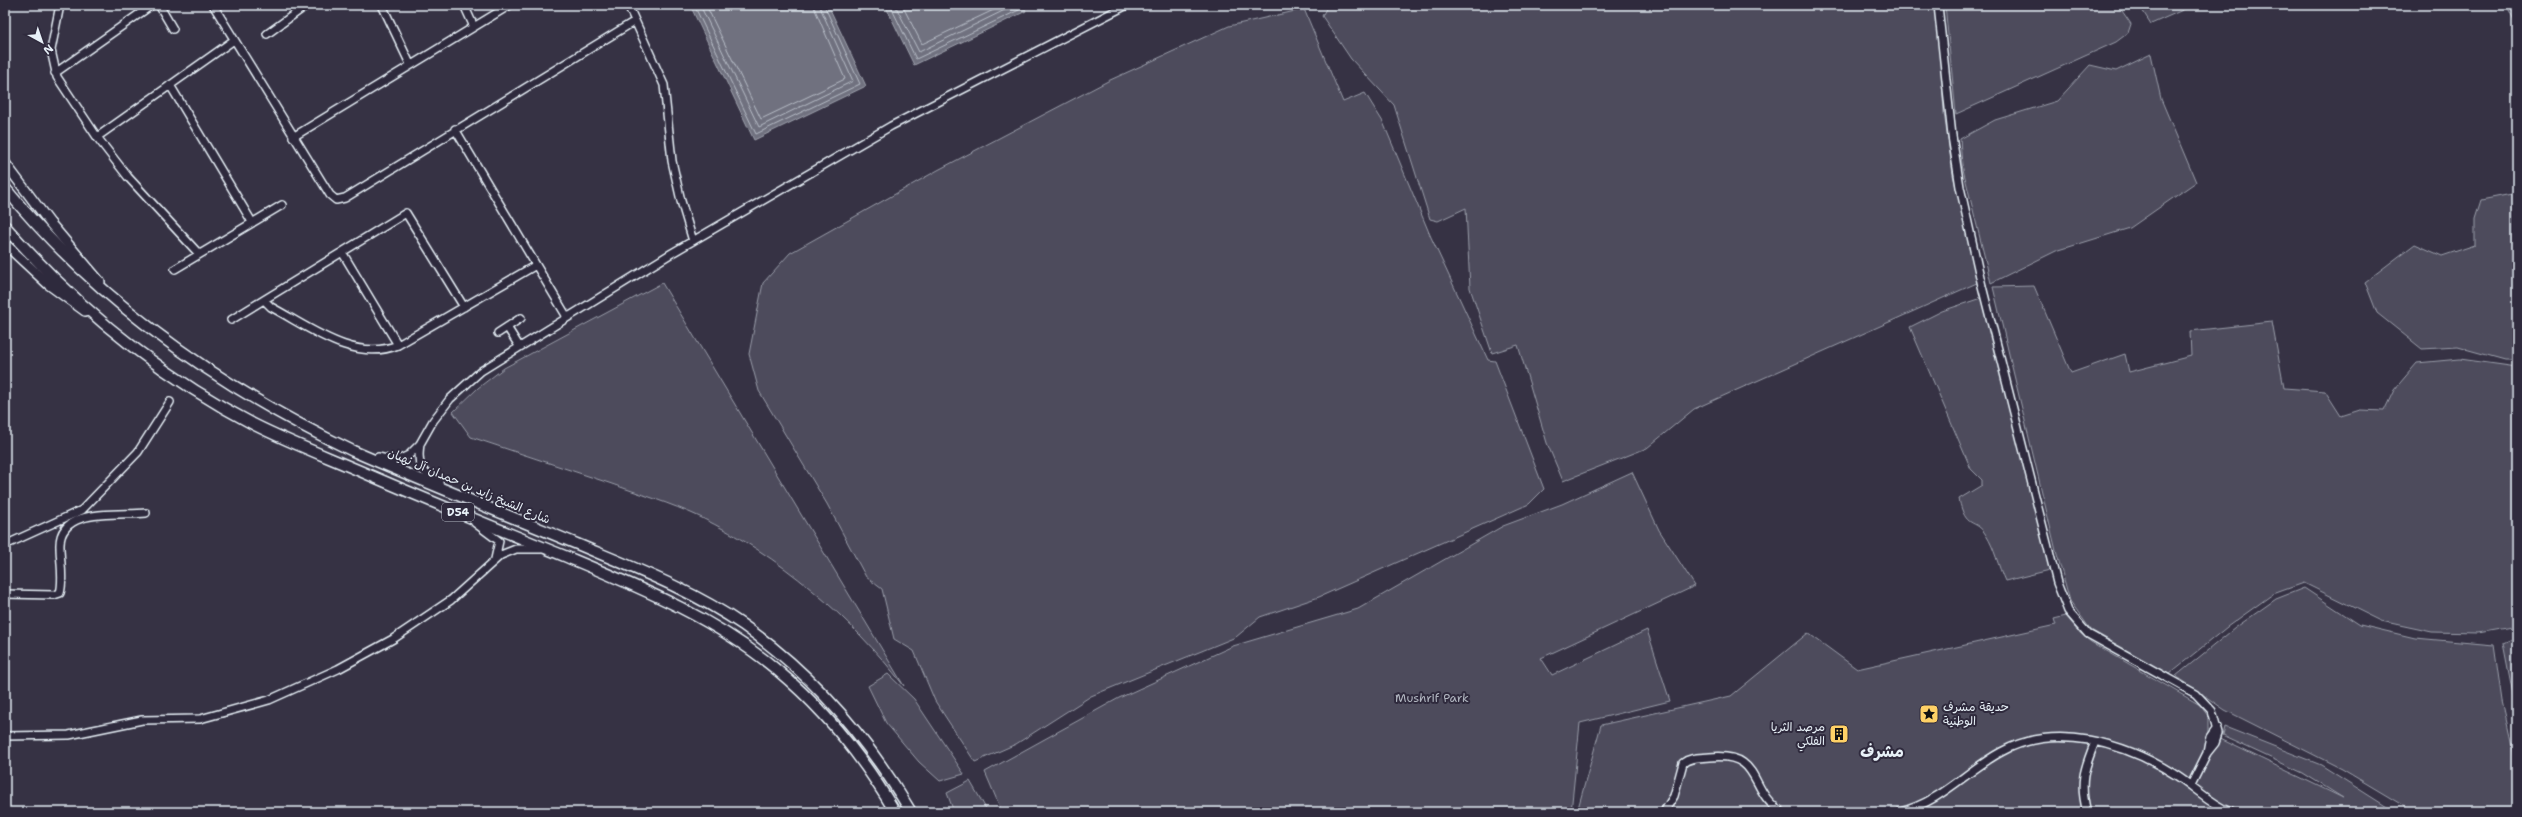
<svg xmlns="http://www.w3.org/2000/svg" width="2522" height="817" viewBox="0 0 2522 817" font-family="'Shantell Sans','Playpen Sans Arabic',sans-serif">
  <rect width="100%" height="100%" fill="#363244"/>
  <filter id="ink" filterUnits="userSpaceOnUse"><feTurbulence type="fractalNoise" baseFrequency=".025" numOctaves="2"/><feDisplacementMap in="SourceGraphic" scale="8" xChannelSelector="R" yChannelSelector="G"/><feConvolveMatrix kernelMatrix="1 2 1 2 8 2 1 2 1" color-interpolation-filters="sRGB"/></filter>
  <g filter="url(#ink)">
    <!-- green -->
    <path fill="#4d4b5c" stroke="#9a9eaa" d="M1328,5h609l7,108 9,62 26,107 -285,127 -47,39 -84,33 -16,-38 -29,-98 -26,8 -22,-65 -4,-80 -28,13 -8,-2 -36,-114 -43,-46 -29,-43z
      M1945,5h173l13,19 -3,9 -12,9 -160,72z
      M2139,5h55l-43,19z
      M2506,5h11v22z
      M1304,9l39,93 22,-9 18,29 47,113 58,125 7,1 49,128 -15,15 -210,93 -59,20 -24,20 -145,59 -75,48 -41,18 -40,-61 -21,-50 -20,-12 -12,-50 -16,-12 -39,-73 -68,-113 -10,-37 14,-71 27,-30 148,-83 170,-89 121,-55z
      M2151,54l10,45 35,83 -66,46 -74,23 -65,32 -29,-118 -2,-26 35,-19 62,-19 33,-36 26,6z
      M2517,193v167h-12l-47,-13 -36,2 -45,-36 -12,-31 50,-38 27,12 33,-11v-26l6,-19z
      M662,283l242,403c-55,-71 -124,-130 -204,-169 -30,-14 -60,-23 -91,-34 -46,-15 -92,-31 -138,-46l-18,-25 25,-24 26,-20z
      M2034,286l37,87 54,-19 4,18 62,-16 -1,-25 82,-9 12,66 41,3 16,25 19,-6 24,1 10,-21 23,-27 43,-4 57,8v259l-39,7 -46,-1 -51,-11 -77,-38 -31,11 -46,33 -58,47 -78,-44 -21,-29 -14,-50 -63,-264z
      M1984,297l66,273 -45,11c-7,-15 -10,-32 -19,-46 -11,-18 -20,-4 -27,-36l23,-14v-5l-11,-11 -61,-142 32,-16z
      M1632,472l27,58 36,56 -154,72 11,17 95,-45 23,71 -90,22 -9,89h-569l-17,-40 134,-74 114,-52 125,-37 145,-83 59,-22z
      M2304,588l56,37 55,13 79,7 8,56 15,67v44h-103l-72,-43 -117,-59 -49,-34 59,-48 41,-29z
      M2066,616l14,17 11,9 109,63 8,11v17l135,65 -40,-25 -80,-37 2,-9 96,38 74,47h-818l24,-87 130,-29 77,-63 49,36 199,-44 -2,-6z
      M2517,637v78l-14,-72z
      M888,674l26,25 50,75 -24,7 -21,-19 -33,-39 -18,-37z
      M970,781l18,31h-34l-7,-19z"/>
    <!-- water -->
    <path fill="#70717f" stroke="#a0a4af" d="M690,5h138l38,81 -112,54z
      M885,5h138l3,6 -112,54z"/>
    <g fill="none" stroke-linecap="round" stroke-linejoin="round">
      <!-- shore -->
      <path stroke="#b8bec8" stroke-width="1" d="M694,5l62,129 104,-50 -36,-79
        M700,5l59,122 94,-46 -34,-76
        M706,5l55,114 84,-40 -32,-74
        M890,5l26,54 103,-49 1,-5
        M895,5l24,47 96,-47
        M902,5l20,39 82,-39"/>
      <defs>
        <path id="minor" d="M60,5l-9,45 6,27 40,60 31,40 71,77
          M159,5l14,24
          M213,5l117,190 6,5 9,-2 290,-177
          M382,5l28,59
          M464,5l10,22
          M628,5l36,80 8,76 9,40 12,40
          M1938,5l14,131 8,51 22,99 75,297 11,28 20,23 108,60 16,17 6,23 -3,9 -8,10 -16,32
          M267,34l40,-29
          M55,73l97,-68
          M170,85l82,137
          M455,129l112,188
          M97,137l137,-97
          M293,137l217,-132
          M342,252l56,93
          M175,269l107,-64
          M264,300l7,7c38,20 83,56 127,38l138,-80
          M231,320l175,-107 58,94
          M507,327l12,19
          M498,333l23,-15
          M420,444c-3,20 0,29 19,38
          M378,457l18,4 13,-6 11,-11 13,-23 17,-22 31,-28 191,-118 219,-127 236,-121
          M475,523l24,18 -4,18
          M5,545l77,-35 56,-58 32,-50
          M5,594l49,1 6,-2c4,-13 0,-33 0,-46 -2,-41 60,-31 86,-34
          M5,736l64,-1 73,-15 58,-1 69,-19 69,-31 55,-30 58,-39 50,-45 15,-6h25
          M2207,753l3,-16 7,-10
          M1664,812l10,-16 9,-33c7,-6 17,-5 27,-6 54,-5 37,34 72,55
          M1900,812c41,-10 66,-41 101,-60 54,-30 124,-9 173,22 20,12 35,29 57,38
          M2087,812c-8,-29 -3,-43 8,-70"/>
        <path id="major" d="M5,163l45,60 50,59
          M5,244l43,40 37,27"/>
        <path id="highway" d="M5,188c94,115 214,199 348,263 74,32 149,62 224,93 57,24 115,46 166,81 70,49 125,114 168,187
          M5,226c71,81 154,149 250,199 34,17 70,31 105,46 69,30 138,58 207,86 74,31 148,61 210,113 47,39 87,89 118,142"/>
      </defs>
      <!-- minor casing -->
      <use href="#minor" stroke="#e8f1f8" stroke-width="10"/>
      <!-- major casing -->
      <use href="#major" stroke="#e8f1f8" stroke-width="12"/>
      <!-- highway casing -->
      <use href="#highway" stroke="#e8f1f8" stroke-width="13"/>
      <!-- minor -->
      <use href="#minor" stroke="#2f2a3d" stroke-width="7"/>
      <!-- major -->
      <use href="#major" stroke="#2f2a3d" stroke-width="9"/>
      <!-- highway -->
      <use href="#highway" stroke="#2f2a3d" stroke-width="10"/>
    </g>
  </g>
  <!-- icons -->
  <defs>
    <symbol id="sight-square" viewBox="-11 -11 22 22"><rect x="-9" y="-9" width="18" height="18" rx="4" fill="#ffd166" stroke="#2f2a3d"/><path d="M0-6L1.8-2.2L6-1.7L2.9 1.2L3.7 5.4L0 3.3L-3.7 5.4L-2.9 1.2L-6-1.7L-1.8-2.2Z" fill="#111"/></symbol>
    <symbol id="building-square" viewBox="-11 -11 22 22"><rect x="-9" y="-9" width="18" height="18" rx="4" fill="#ffd166" stroke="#2f2a3d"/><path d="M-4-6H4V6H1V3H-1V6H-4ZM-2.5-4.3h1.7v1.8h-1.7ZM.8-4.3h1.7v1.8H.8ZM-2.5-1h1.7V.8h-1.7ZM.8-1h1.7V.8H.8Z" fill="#111"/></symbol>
  </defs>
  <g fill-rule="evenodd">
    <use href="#sight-square" x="1918" y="703" width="22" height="22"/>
    <use href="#building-square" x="1828" y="723" width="22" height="22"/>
  </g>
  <g text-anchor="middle" stroke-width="4" stroke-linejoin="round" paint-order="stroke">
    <!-- shield labels -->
    <rect fill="#2f2a3d" stroke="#b0b5c0" stroke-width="1" x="442" y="503" width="32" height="18" rx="3"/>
    <g font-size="11" font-weight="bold" fill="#e8f1f8">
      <text x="458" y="516">D54</text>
    </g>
    <!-- street labels -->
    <g font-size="12" fill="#e8f1f8" stroke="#2f2a3d">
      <text transform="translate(469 486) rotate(23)" y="4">شارع الشيخ زايد بن حمدان آل نهيان</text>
    </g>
    <!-- park labels -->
    <g font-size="12" fill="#b2b7c1" stroke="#2f2a3d">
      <text x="1432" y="702">Mushrif Park</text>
    </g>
    <!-- poi labels -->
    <g font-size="12" fill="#e8f1f8" stroke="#2f2a3d" text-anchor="start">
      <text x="1943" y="711">حديقة مشرف<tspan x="1943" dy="14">الوطنية</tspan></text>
      <text x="1825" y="731" text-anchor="end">مرصد الثريا<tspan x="1825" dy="14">الفلكي</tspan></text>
    </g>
    <!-- district labels -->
    <g font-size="16" font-weight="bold" fill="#e8f1f8" stroke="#2f2a3d">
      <text x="1882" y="757">مشرف</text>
    </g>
  </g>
  <!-- margin -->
  <rect width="2522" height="817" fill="none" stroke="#2f2a3d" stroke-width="20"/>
  <rect x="10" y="10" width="2502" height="797" fill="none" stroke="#e8f1f8" stroke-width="1.5" filter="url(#ink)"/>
  <!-- north arrow -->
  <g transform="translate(42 42) rotate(140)" stroke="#2f2a3d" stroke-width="3" paint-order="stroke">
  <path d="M0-3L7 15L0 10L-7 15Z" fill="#e8f1f8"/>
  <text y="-6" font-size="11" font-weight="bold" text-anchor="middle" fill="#e8f1f8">N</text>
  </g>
</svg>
